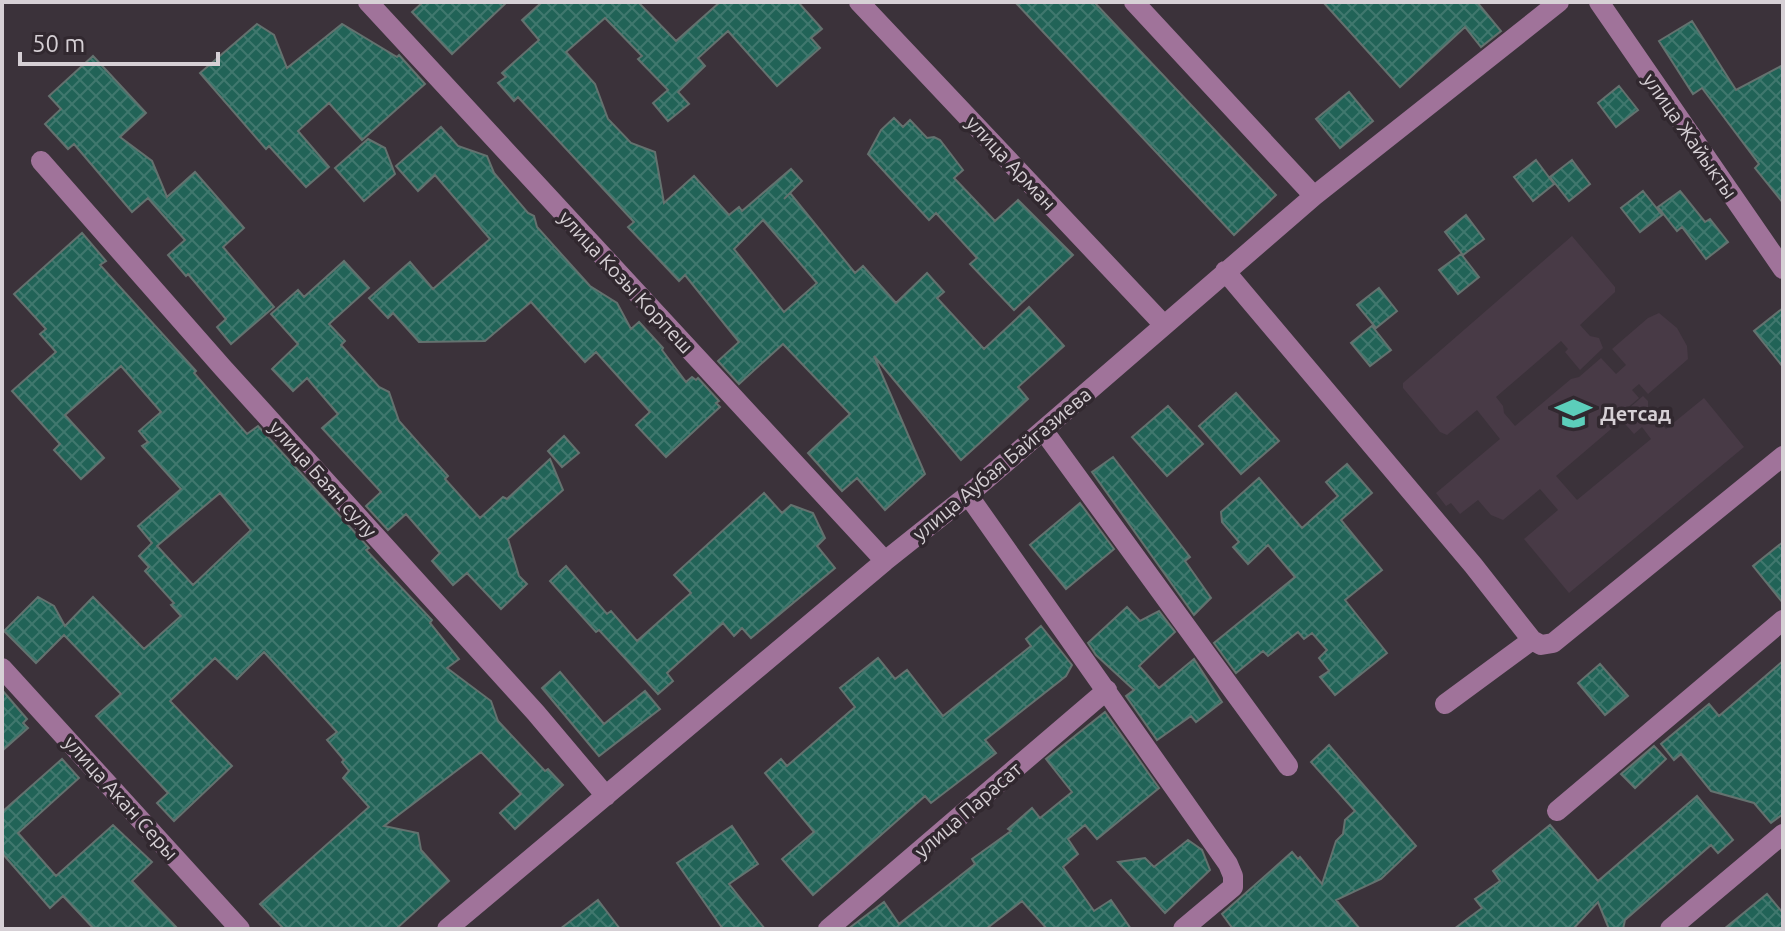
<svg xmlns="http://www.w3.org/2000/svg" width="1785" height="931" viewBox="0 0 1785 931" font-family="Ubuntu,sans-serif">
  <defs>
    <pattern id="building-cross-hatch" width="8" height="8" patternUnits="userSpaceOnUse" patternTransform="scale(2)"><rect width="8" height="8" fill="#216357"/><path d="M0 0l8 8M0 8l8-8" fill="none" stroke="#40786e"/></pattern>
  </defs>
  <rect width="100%" height="100%" fill="#3b323a"/>
  <!-- built -->
  <path fill="#483a46" d="M1572,236l43,51v5l-35,33 10,11 9,2 4,10 -23,22 -15,-18 3,-3 -7,-8 -65,56 7,9 1,7 11,13 56,-47 8,-2 22,-19 15,16 10,-9 -14,-16 36,-31 11,-5 18,15 10,18 1,13 -40,35 -9,-10 -7,6 7,8 -21,18 -1,8 -61,52 21,24 74,-61 -9,-12 -8,7 -15,-17 24,-21 5,5v7l18,21 38,-31 40,49 -175,146 -45,-54 34,-29 -18,-21 -37,31 -12,-5 -13,-15 -18,14 -9,-11 -5,3 -10,-13 64,-54 -23,-29 -30,25 -7,-3 -37,-44v-5z"/>
  <!-- building -->
  <path fill="url(#building-cross-hatch)" stroke="#64726f" stroke-width="2" fill-rule="evenodd" d="M423,2h84l-55,52 -40,-42z
    M542,2h96l38,39 44,-39h78l24,27 -11,9 9,10 -43,38 -49,-55 -30,27 7,8 -27,26 11,12 -21,17 -15,-18 15,-13 -30,-31 4,-3 -37,-38 -39,34 29,32 13,35 23,24 24,9 9,51 30,-27 35,39 10,-8 3,4 49,-42 11,12 -18,18 6,-6 65,80 8,-7 33,37 31,-30 17,19 -7,6 47,51 45,-42 35,39 -46,41 10,12 -67,61 -87,-104 51,118 -40,36 -28,-32 -15,13 -34,-38 42,-39 -67,-70 -44,40 -21,-23 21,-19 -54,-67 -6,6 -51,-54 6,-5 -116,-125 -4,4 -16,-18 8,-6 -4,-4 37,-33 -17,-20zM763,220l54,63 -33,29 -50,-63z
    M1015,2h79l182,193 -42,40z
    M1323,2h154l24,29 -20,16 -16,-20 -65,60z
    M1692,21l44,69 47,-25v138l-28,-35 4,-4 -57,-76 -9,6 -34,-53z
    M257,24l17,11 13,33 55,-44 55,33 2,-2 26,29 -63,56 -33,-37 -31,28 31,36 -23,20 -37,-41 -3,3 -66,-76z
    M93,56l53,57 -26,24 32,24 15,36 28,-25 49,56 -21,19 51,60 -43,37 -14,-17 9,-8 -38,-45 -2,2 -18,-21 17,-15 -37,-42 -16,14 -58,-68 -6,5 -23,-25 16,-15 -12,-13z
    M1619,86l19,24 -22,17 -18,-24z
    M1349,92l24,29 -33,27 -24,-29z
    M894,118l9,9 7,-7 17,18 7,-1 6,3 23,30 -9,8 41,43 23,-21 55,55 -59,55 -44,-46 7,-6 -41,-45 -7,7 -61,-66 13,-24z
    M441,127l17,19 29,10 7,17 34,40 6,3 3,11 53,59 27,17 14,26 8,-7 24,26 -1,2 24,32 6,-5 4,3 2,-2 21,23 -3,2 4,4 -54,50 -30,-32 14,-13 -54,-60 -11,10 -54,-60 -46,39 -66,1 -26,-29 -5,5 -19,-20 41,-36 23,27 57,-50 -55,-64 -17,16 -22,-25z
    M368,139l17,9 10,26 -31,27 -29,-33z
    M1536,160l18,24 -21,17 -19,-24z
    M1572,160l18,24 -21,17 -19,-24z
    M1643,191l19,24 -22,17 -19,-24z
    M1680,191l25,31 5,-3 18,23 -22,17 -24,-32 -5,4 -19,-24z
    M1466,215l18,24 -21,16 -18,-23z
    M82,233l24,28 -6,4 96,106 -2,2 53,61 11,-8 111,122 -3,2 66,70 -2,3 29,36 -12,9 44,33 7,20 47,50 3,-2 15,16 -48,44 -15,-16 21,-19 -40,-42 -97,74 34,7 3,17 28,31 -53,48h-112l-24,-25 109,-97 -26,-29 6,-7 -7,-9 2,-2 -17,-20 10,-8 -73,-80 -27,27 -22,-21 -45,43 62,65 -58,55 -17,-18 11,-10 -72,-77 25,-22 -57,-59 -28,28 -32,-32 34,-34 16,9 11,20 28,-29 51,52 37,-33 -10,-11 3,-2 -29,-32 4,-4 -10,-11 13,-13 -14,-17 43,-37 -39,-43 6,-4 -9,-11 22,-19 -40,-46 -56,49 39,43 -23,21 -27,-29 6,-6 -48,-53 44,-39 -16,-18 6,-5 -32,-35zM220,493l31,37 -58,55 -36,-39z
    M1461,254l18,23 -21,17 -19,-24z
    M344,261l25,27 -40,36 16,17 -4,4 38,42 10,5 10,29 49,55 -3,3 35,39 23,-21 4,2 43,-40 13,31 -55,49 11,37 8,8 -26,25 -34,-36 -14,12 -21,-24 8,-8 -34,-39 -18,16 -22,-24 15,-14 -59,-64 16,-14 -31,-36 -14,13 -21,-22 26,-25 -27,-30 27,-24 6,7z
    M1379,288l18,23 -21,17 -19,-23z
    M1783,308v59l-29,-36z
    M1372,326l19,24 -21,16 -19,-23z
    M1236,393l43,48 -38,33 -42,-48z
    M1168,406l35,38 -36,32 -35,-39z
    M564,436l15,17 -17,14 -14,-16z
    M1113,457l77,100 -5,4 26,37 -17,17 -102,-143z
    M1347,464l25,29 -31,27 41,50 -37,30 42,53 -52,42 -15,-18 9,-6 -10,-13 8,-8 -15,-17 -8,6 -6,-7 -30,24 -5,-5 -27,22 -22,-30 81,-66 -27,-32 -20,19 -15,-17 6,-5 -17,-20 -1,-10 38,-34 43,50 36,-32 -12,-14z
    M764,493l18,20 9,-8 22,8 12,25 -8,8 18,22 -84,70 -9,-10 -8,8 -11,-13 -56,50 6,8 -15,13 -59,-64 -3,2 -46,-51 16,-15 41,48 4,-3 26,30 54,-48 -17,-18z
    M1080,503l34,46 -48,40 -36,-44z
    M1783,542v61l-30,-37z
    M1127,607l13,14 19,-10 16,21 -36,34 20,22 35,-29 28,43 -26,20 -5,-6 -34,24 -31,-44 8,-6 -38,-35 -8,-12z
    M1041,626l31,39 -6,11 -81,64 11,13 -65,50 -6,-7 -112,99 -31,-36 32,-27 -49,-59 16,-14 6,7 68,-59 -15,-19 38,-30 17,21 12,-9 36,46 88,-70 -5,-7z
    M1783,661v153l-12,9 -17,-20 -43,-12 -30,-37 -7,6 -13,-16 48,-40 10,12z
    M1600,664l28,32 -23,19 -27,-32z
    M560,672l44,52 41,-33 15,18 -61,47 -57,-68z
    M2,690l25,29 -4,4 5,5 -26,23z
    M1105,712l54,76 -62,51 -12,-14 -17,14 10,15 -15,13 31,44 17,-11 20,29h-84l-25,-28 -36,28h-138l36,-27 15,22 76,-60 -3,-5 39,-28 -3,-2 24,-21 8,10 32,-26 -26,-33z
    M1329,745l87,101 -35,33 -45,21 24,29h-127l-11,-15 70,-62 6,7 2,-2 22,27 14,-43 7,-7 2,-14 10,-9 -44,-49z
    M1654,746l12,13 -31,29 -14,-14z
    M62,759l17,19 -61,55 38,43 57,-51 39,37 -20,19 46,48h-84l-31,-33 -13,12 -48,-55v-41z
    M1697,796l36,44 -15,13 -7,-8 -86,75 -2,9h-14l-11,-27 -25,27h-119l28,-21 -7,-9 25,-18 -7,-10 57,-46 48,56z
    M732,826l26,38 -29,20 36,45h-42l-46,-66z
    M1188,840l14,10 8,20 -45,43 -47,-51 27,-4 9,9z
    M1767,894l16,19v16h-59z
    M598,900l22,29h-60z"/>
  <g fill="none" stroke-linecap="round" stroke-linejoin="round">
    <!-- minor -->
    <path stroke="#a0739a" stroke-width="20" d="M368,2l517,559
      M859,2l304,322
      M1134,2l180,194
      M1599,2l184,267
      M41,161l182,207 313,345 70,83
      M1225,271l248,294 59,75
      M1043,430l245,336
      M968,495l260,369 5,12v11l-50,42
      M2,668l238,261
      M1445,704l87,-64 9,5 12,-2 230,-187
      M1557,811l226,-191
      M447,929l438,-368 83,-66 346,-299 245,-194
      M828,929l279,-239
      M1670,929l113,-95"/>
  </g>
  <!-- icons -->
  <defs>
    <symbol id="school-bare" viewBox="-9 -9 18 18"><path d="M0-5L7-2L0 1L-7-2ZM-4 1L0 2.5L4 1V4Q0 6-4 4Z" fill="#5cceba" stroke="#31282f" stroke-width="2.5" paint-order="stroke"/></symbol>
  </defs>
  <g fill-rule="evenodd">
    <use href="#school-bare" x="1548" y="388" width="51" height="51"/>
  </g>
  <g text-anchor="middle" stroke-width="7" stroke-linejoin="round" paint-order="stroke">
    <!-- street labels -->
    <g font-size="20" fill="#d6d0d5" stroke="#31282f">
      <text transform="translate(1690 136) rotate(55)" y="7">улица Жайыкты</text>
      <text transform="translate(1011 163) rotate(47)" y="7">улица Арман</text>
      <text transform="translate(626 282) rotate(47)" y="7">улица Козы Корпеш</text>
      <text transform="translate(1002 464) rotate(-40)" y="7">улица Аубая Байгазиева</text>
      <text transform="translate(323 479) rotate(48)" y="7">улица Баян сулу</text>
      <text transform="translate(121 798) rotate(48)" y="7">улица Акан Серы</text>
      <text transform="translate(968 810) rotate(-41)" y="7">улица Парасат</text>
    </g>
    <!-- poi labels -->
    <g font-size="20" font-weight="bold" fill="#d6d0d5" stroke="#31282f" text-anchor="start">
      <text x="1600" y="421">Детсад</text>
    </g>
  </g>
  <!-- border -->
  <rect width="1785" height="931" fill="none" stroke="#d6d0d5" stroke-width="8"/>
  <!-- scale -->
  <path d="M20 52v12h198v-12" fill="none" stroke="#d6d0d5" stroke-width="4"/>
  <text x="32" y="52" font-size="24" fill="#d6d0d5" stroke="#31282f" stroke-width="6" paint-order="stroke">50 m</text>
</svg>
